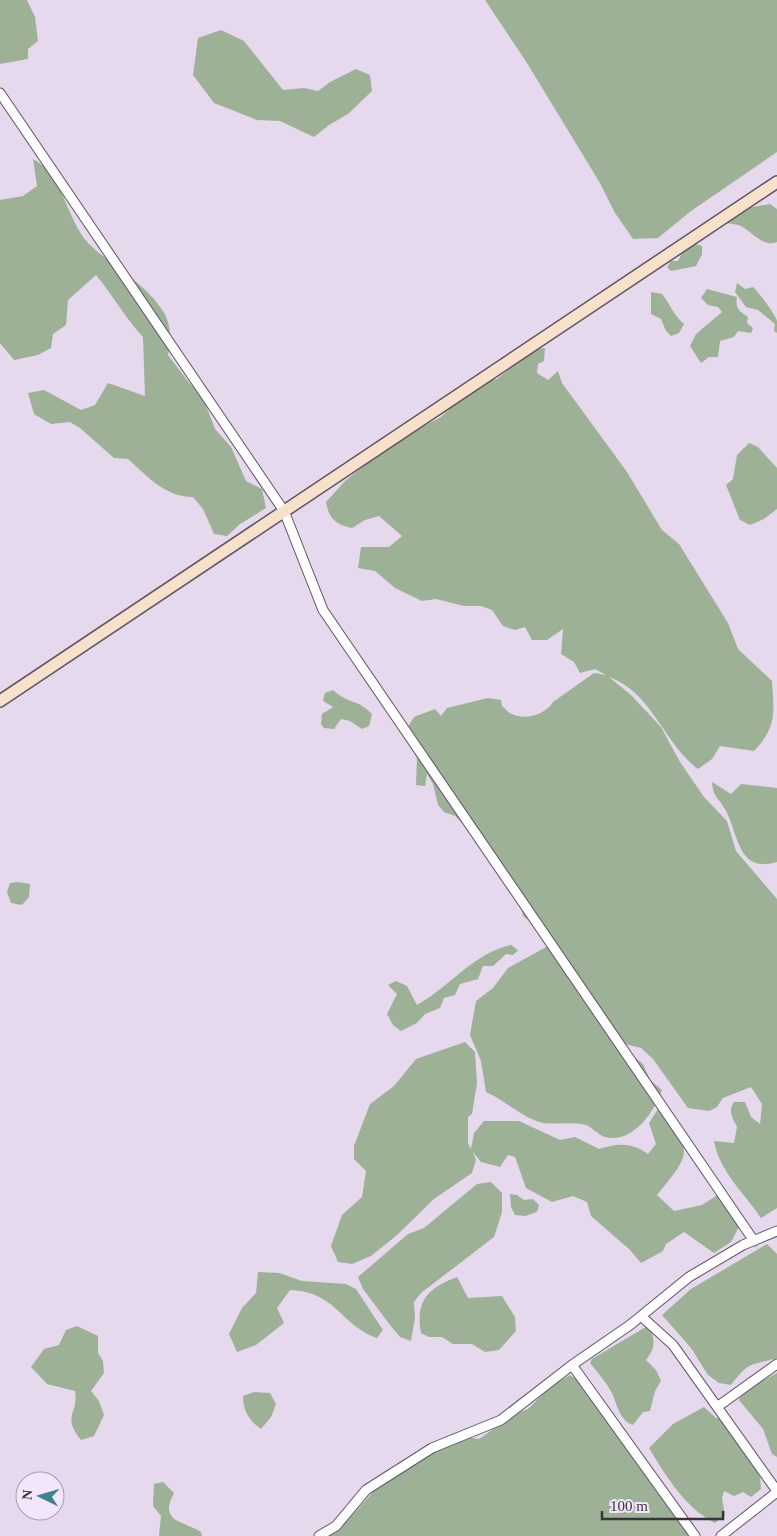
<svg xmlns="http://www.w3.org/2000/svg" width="777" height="1536" viewBox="0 0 777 1536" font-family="Georgia,serif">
  <rect width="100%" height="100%" fill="#e6d9ed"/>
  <!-- forest -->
  <path fill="#9cb195" d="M0,0h27l8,17 3,24 -10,8v10l-28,5z
    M485,0h292v152l-86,59 -33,27 -25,1 -18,-26 -15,-30 -73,-120z
    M221,30l23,11 39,49 21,-2 14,3 12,-9 26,-13 14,6 2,16 -24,23 -19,11 -15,12 -34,-16 -23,-1 -43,-17 -21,-28 5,-37z
    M33,159c31,16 33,61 56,85 23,22 52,36 72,64 10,14 11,31 7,47l22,29 11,9 14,36 16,18 15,34 16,8 4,19 -26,16 -13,12 -13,-2 -11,-25 -10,-12c-28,0 -46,-21 -65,-38l-14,-1 -34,-30 -10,-6 -19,2 -17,-10 -6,-21 16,-3 37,20 14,-5 13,-22 37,13 -2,-59c-18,-19 -30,-42 -47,-62l-28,25 -2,25 -13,9 -2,14 -13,7 -24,5 -14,-17v-143l23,-4 14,-10z
    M733,203l8,6 29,-5 7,5v33c-13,6 -25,-10 -36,-16 -5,-2 -14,-3 -20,-3l3,-10z
    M695,244l7,2v8l-6,12 -25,5 -4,-4 4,-6h7l6,-12z
    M737,283l8,6 8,-2c4,3 23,28 24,34 0,3 0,9 0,12l-3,-2 1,-7 -17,-14 -12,-3 -11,-15z
    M707,289l30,8c-2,11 2,14 11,20l-1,6 6,5 -2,5 -13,-2 -4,6 -14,4 -2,16h-9l-8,6 -11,-17 6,-12 26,-22 -4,-5 -10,-2 -7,-7z
    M651,292l11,2c8,10 12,22 22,30l-5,9 -8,3 -5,-5 -5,-12 -10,-5z
    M545,348l-1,13 -6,3 -1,9 11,7 10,-9 4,12 65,89 35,58 17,14 49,79 10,26 34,32c2,32 5,46 -18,70l-34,-5 -8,13 -14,10c-34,-25 -46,-77 -89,-92l22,18 30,32 19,35 24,35 23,24 9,30 41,48v309l-16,10c-16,-24 -42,-47 -47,-77l20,2 3,-16c-5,-10 -9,-16 -3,-25h11l6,15 9,7 2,-20 -11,-17 -28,11 -6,9 -8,4 -21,-3 -35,-49 -12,-11 -16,-4 3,8 15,12 7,16 12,10c-8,22 -29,54 -57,47 -7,-2 -13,-10 -19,-12 -10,-4 -31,0 -43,-2 -20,-4 -38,-23 -57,-31l-5,-31 -11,-26 6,-34 17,-13 15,-20 40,-22 -8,-17 -17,-13 -2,-11 -43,-66 -23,-23 -11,-4 -6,-7 -5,-21 -6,-10 -2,12 -9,-1 1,-26 -12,-27 9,-15 21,-8 6,7 6,-8 41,-10 13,2 1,6c3,2 6,7 10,8 13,7 34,0 41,-12l41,-29 12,2 -11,-6 -15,4 -6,-11 -13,-8 2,-25 -16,11h-15l-7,-13 -10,3 -12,-4 -11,-16 -11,-4h-17l-28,-7 -14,2 -27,-13 -20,-17 -17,-3 3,-21h28l13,-11 -23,-20 -14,4 -13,8c-17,-4 -23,-9 -26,-26l19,-21 25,-20 39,-27 32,-17 12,-12 29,-23 15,-3 37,-30z
    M749,443l9,4 19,21v41l-13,10 -14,6 -10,-5 -14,-35 7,-6 4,-24z
    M333,690c15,14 25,9 39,24l-3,12 -7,3 -12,-8 -9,-2 -7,10 -10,-1 -3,-4 1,-10 11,-7 -10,-6 2,-8z
    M712,782l19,12 10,-10 36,4v74c-40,12 -38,-28 -52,-53 -7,-12 -12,-12 -13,-27z
    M18,882l12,2 -1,13 -7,8 -11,-2 -4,-11 3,-9z
    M511,945l7,5 -5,5 -7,-1 -13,12h-10l-5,13 -18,5 -5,11 -11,3 -4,10 -15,6 -8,9 -16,8 -8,-6 -6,-11 10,-20 -9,-9 8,-4 11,5 10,19c34,-19 55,-51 94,-60z
    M465,1042l10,10 2,31 -5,31 -4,3v26l3,6 3,-16 10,-12h35l41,19 15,-3 24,12c19,-6 33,-7 49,5l8,-10 -7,-21 11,-17c32,46 33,45 -3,89l17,16 28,-6 17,-11 22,29 -10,19 -17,11 -30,-21 -18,12 -3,7 -22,12 -12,-14 -38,-33 -4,-14 -14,-6 -21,6 -26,-14 -11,-31 -7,-2 -8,12 -19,-5 -8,-10 3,8 -4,13 -38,26 -37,36 -26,21 -19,8 -14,-2 -7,-16 11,-31 20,-18 4,-26 -12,-12v-13l16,-42 24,-18 22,-27z
    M491,1182l11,11v19l-8,25 -73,56 -7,9 1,16 -4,23 -11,-4 -10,-12 -27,-36 -5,-12 50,-43 16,-6 53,-44z
    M510,1194l7,1 7,5 9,-1 6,6 -2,7 -12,4 -10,-1 -4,-8z
    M767,1244l10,10v104c-27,8 -27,2 -46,27l-12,-2 -11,-8 -17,-27 -29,-33 29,-26z
    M258,1272l21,1 23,8 44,3 10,5 27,41 -6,8c-38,-14 -40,-46 -87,-48l-13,18 7,15 -28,22 -19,7 -8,-18 13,-26 14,-15z
    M457,1277l11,21 34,-2 13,21 1,14 -17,19 -14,2 -13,-8h-19l-11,-7h-13l-8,-4c-6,-32 7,-45 36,-56z
    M649,1325c6,15 7,22 -3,35l10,10 5,11 -6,10 -5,20 -7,1 -10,13c-14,-5 -16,-21 -21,-32 -6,-11 -14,-20 -22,-30l2,-4z
    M77,1326l21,10v17l5,8 1,12 -13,18 8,10 5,14 -10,21 -13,4c-20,-25 -2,-26 -6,-49l-28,-7 -16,-17 13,-18 15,-4 7,-15z
    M777,1373v84l-5,-3 -9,-25 -24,-29 3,-8z
    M570,1375l12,8 109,153h-364l13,-7 33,-37 36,-24 35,-22 22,-9 13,2 36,-25 13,-5 22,-22z
    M254,1392l16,1 6,11 -5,13 -10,12c-12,-8 -18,-19 -18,-33z
    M704,1407l12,11 15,3 11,26 18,30 1,12 -10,8 -8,-5 -9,4 -10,-5 -2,7 3,17 -10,8c-30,-15 -49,-47 -66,-75l24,-24z
    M163,1482l11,11c-16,30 10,28 27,39l1,4h-43l2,-20 -8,-10 1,-22z"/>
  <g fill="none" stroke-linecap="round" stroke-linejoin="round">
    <defs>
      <path id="street" d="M0,93l284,418 39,99 431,631
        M641,1316l32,29 104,146
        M572,1365l123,171
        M717,1407l60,-43
        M319,1536l17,-10 30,-36 66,-42 69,-28 71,-55 58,-40 59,-48 54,-32 34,-14
        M721,1536l56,-44"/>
      <path id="secondary" d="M0,701l777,-519"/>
    </defs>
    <!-- street casing -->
    <use href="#street" stroke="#5f5465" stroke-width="11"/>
    <!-- secondary casing -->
    <use href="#secondary" stroke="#5f5465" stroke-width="14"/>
    <!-- street -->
    <use href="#street" stroke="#fff" stroke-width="9"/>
    <!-- secondary -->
    <use href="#secondary" stroke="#f7e1cb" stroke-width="11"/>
  </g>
  <!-- north arrow -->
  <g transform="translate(40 1496) rotate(275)"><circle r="24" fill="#f3e6fa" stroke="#a89fae"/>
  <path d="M0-4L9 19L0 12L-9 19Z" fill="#3d848d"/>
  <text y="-8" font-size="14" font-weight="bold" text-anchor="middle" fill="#38343b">N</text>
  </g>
  <!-- scale -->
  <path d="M602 1511v8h121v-8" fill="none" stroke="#38343b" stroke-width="2.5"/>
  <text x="610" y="1511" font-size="15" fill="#38343b" stroke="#f3e6fa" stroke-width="4" paint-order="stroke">100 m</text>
</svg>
